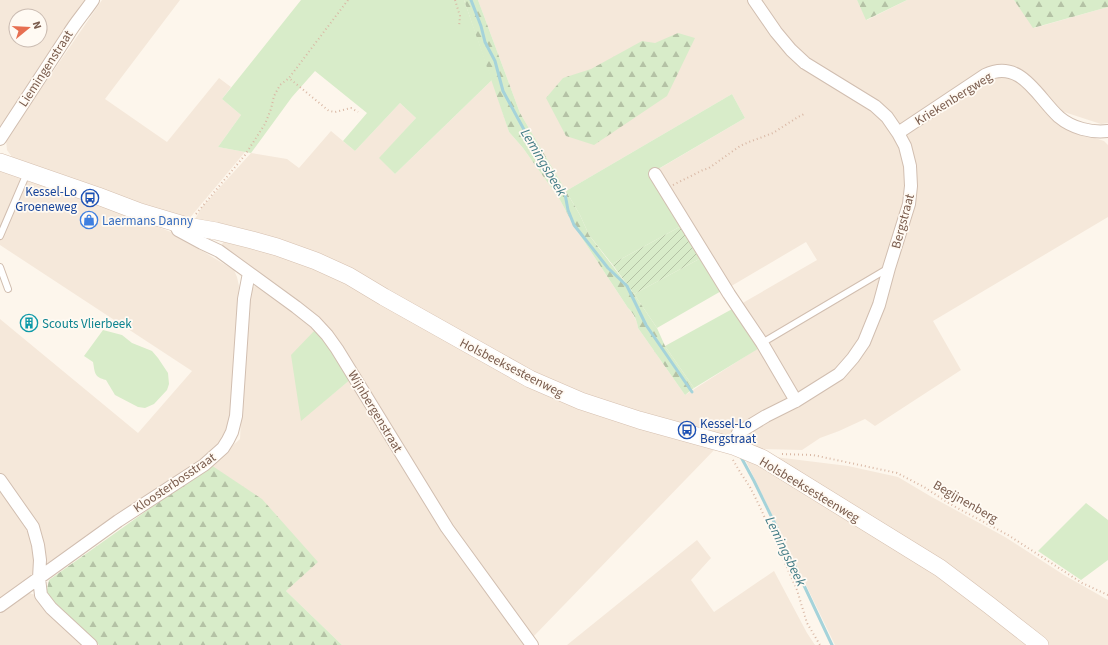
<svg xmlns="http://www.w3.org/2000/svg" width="1108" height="645" viewBox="0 0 1108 645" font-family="'Source Sans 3',sans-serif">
  <defs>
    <pattern id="forest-firs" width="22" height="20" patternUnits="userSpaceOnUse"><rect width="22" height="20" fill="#d8ecc9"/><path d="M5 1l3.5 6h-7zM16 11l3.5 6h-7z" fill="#b4c2a5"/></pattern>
    <pattern id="garden-furrows" width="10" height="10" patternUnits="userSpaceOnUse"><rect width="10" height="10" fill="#d8ecc9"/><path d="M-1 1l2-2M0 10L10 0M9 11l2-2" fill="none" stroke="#b4c2a5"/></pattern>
  </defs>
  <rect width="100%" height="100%" fill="#fdf6ec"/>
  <!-- residential -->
  <path fill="#f5e8da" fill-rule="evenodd" d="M0,0h87l-87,127zM16,16h24v24h-24z
    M102,0h78l-75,99 62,43 52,-64 12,9 -9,12 19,16 -23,32 27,5 -57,68 -26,-8 -150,-55 -5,-7 -1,-10z
    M478,0h379l10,20 40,-20h107l20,28 74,-21v116l-7,1 -37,-12 -5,13 15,8 12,4 9,1 9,3 4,4v72l-175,104 28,49 -86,56 -10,-7 -26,12 -19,7 -18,12 -44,-1 -40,-3 -186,192 -80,-110 -109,-175 -120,-103 -2,-5 12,-15 -39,-9 8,-14 49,-54 36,6 12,9 32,-37 24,20 45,-48 16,15 -36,40 15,16 97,-94 17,52 14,16 37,52 14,26 54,82 4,5 5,9 1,6 47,67 75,-48 -26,-39 83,-48 -11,-18 -78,46 -71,-118 88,-52 -13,-24 -166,97 -46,-78z
    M0,167l171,65 63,38 3,7 2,9 -8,131 -7,23 -16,15 -158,112 -5,-1 -10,-45 -35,-47v-155l138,114 54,-62 -192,-126z
    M257,285l6,1 53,43 -15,91 50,-41 176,266h-185l-56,-54 31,-29 -106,-97 29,-26 7,-134 4,-17z
    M744,457h31l73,9 50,11 32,19 75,41 59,38 44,25v45h-273z
    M0,487l27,39 7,20 1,18 -2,14 -33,23z
    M697,540l14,18 -20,22 23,32 60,-41 33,62 8,12h-248z
    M27,592l8,3 51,50h-86v-34z"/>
  <!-- grass -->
  <path fill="#d8ecc9" d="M301,0h163l28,80 -97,94 -16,-16 37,-40 -16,-15 -45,48 -12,-10 24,-28 -52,-42 -23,26 -41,56 -6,-1 -27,-5 23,-32 -19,-16z
    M732,94l13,24 -97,57 21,32 14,18 -71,39 -23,-29 -9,-20 -14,-24z
    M703,257l20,33 -66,38 -23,-34z
    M734,308l27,39 -67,41 -29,-42z
    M316,329l35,50 -50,42 -10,-66z
    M103,330l19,5 10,8 20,8 6,7 10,15 1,11 -2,6 -13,14 -9,4 -7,-1 -23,-12 -9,-15c-12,-3 -11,-7 -13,-18l-9,-6z
    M1086,503l22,17v40l-27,20 -43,-29z"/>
  <!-- forest -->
  <path fill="url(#forest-firs)" d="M464,0h14l42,113 46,78 14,24 9,20 45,59 23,34 8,18 29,42 -9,7 -47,-67c-1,-8 -4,-14 -10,-20l-54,-82 -14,-26 -37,-52 -14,-16z
    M857,0h50l-41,20z
    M1014,0h94v7l-75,21z
    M678,33l17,5 -28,58 -73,49 -28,-9 -20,-38 17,-20 28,-9 51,-28 13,2z
    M211,465l51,34 56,63 -32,29 56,54h-243l-53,-51 3,-14z"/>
  <!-- garden -->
  <path fill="url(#garden-furrows)" d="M683,225l20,32 -69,37 -22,-30z"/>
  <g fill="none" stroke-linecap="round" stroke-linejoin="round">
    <!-- stream -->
    <path stroke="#a5d3da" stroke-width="3" d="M471,0l10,26 4,16 10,19 8,30 25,46 37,57 3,16 6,15 34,43 19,18 19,39 46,67
      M741,457l13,24 23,47 5,16 11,18 39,83"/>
    <defs>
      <path id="lane" d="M0,236l27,-63
        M0,267l8,22
        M762,343l125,-74"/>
      <path id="street" d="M898,133l87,-58c36,-17 52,22 74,42 13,11 32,16 49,14
        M0,139l68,-104c7,-12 17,-23 25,-35
        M655,174l74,120 33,49 34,58
        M175,223l3,7 24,13 17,8 77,56 19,15 12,13 10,14 110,179 85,117
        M733,446l5,-13 28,-17 30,-15 43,-27 14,-16 11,-16 15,-37 10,-37 20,-64 2,-18 -1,-20 -5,-20 -7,-13 -11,-16 -12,-11 -70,-43 -14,-13 -15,-18 -22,-32
        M0,480l33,47 5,18 2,15 -1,18 2,17 10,13 40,37
        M0,606l118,-85 86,-56 19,-17 5,-8 4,-8 4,-16 8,-117 5,-26"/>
      <path id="secondary" d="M0,162l98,34 42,16 47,14 29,5 36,9 25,7 39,14 33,15 35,21 146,82 51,22 58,19 94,26 29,12 178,110 49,37 51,40"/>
    </defs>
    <!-- lane casing -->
    <use href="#lane" stroke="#d1beb0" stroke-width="8"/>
    <!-- street casing -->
    <use href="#street" stroke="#d1beb0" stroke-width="14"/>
    <!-- secondary casing -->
    <use href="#secondary" stroke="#d6c0b0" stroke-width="18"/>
    <!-- path -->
    <path stroke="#d9b8a5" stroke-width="2" stroke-dasharray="1 3" stroke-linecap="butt" d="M348,0l-59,78 40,33 6,1 16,-4 7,4
      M455,0l5,16 -1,11
      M673,185l30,-15 6,-2 31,-22 9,-4 24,-9 25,-16 8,-4
      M196,214l49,-59 20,-31 6,-15 3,-13 6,-11 9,-7
      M782,454l31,1 84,18 27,14 26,17 58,31 74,48 26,12
      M733,460l7,12 10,15 10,20 37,83 10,33 13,22"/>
    <!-- lane -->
    <use href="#lane" stroke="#fff" stroke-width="6"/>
    <!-- street -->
    <use href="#street" stroke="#fff" stroke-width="12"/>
    <!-- secondary -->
    <use href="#secondary" stroke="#fff" stroke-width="17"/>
  </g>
  <!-- icons -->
  <defs>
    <symbol id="bus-ring" viewBox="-11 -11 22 22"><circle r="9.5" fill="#fffaf3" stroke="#1a4fb4" stroke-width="1.5"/><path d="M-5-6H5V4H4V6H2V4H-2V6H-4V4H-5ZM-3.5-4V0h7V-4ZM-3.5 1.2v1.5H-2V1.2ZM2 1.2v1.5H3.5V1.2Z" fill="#1a4fb4"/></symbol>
    <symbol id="shop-ring" viewBox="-11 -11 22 22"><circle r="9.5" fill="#fffaf3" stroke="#3f7fe0" stroke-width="1.5"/><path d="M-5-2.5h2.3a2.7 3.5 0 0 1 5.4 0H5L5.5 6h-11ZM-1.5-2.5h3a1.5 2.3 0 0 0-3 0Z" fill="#3f7fe0"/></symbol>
    <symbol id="building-ring" viewBox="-11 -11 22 22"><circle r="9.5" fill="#fffaf3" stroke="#0f9aa8" stroke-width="1.5"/><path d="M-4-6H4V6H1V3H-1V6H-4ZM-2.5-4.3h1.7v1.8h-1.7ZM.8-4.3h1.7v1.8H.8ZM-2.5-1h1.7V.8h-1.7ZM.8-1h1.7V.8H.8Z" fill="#0f9aa8"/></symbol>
  </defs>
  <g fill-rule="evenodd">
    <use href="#bus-ring" x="80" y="188" width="20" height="20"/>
    <use href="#shop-ring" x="79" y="210" width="20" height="20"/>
    <use href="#building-ring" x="19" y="313" width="20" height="20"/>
    <use href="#bus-ring" x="677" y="420" width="20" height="20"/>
  </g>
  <g text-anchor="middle" stroke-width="3.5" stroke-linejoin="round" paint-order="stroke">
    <!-- street labels -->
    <g font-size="13" fill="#7a5c4d" stroke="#fffaf3">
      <text transform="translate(45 68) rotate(-57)" y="5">Liemingenstraat</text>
      <text transform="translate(953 98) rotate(-32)" y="5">Kriekenbergweg</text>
      <text transform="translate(902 221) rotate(-75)" y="5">Bergstraat</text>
      <text transform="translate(512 367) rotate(27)" y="5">Holsbeeksesteenweg</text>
      <text transform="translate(376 411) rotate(59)" y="5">Wijnbergenstraat</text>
      <text transform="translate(174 482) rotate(-34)" y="5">Kloosterbosstraat</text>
      <text transform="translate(810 489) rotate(31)" y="5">Holsbeeksesteenweg</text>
      <text transform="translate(966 501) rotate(30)" y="5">Begijnenberg</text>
    </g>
    <!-- transit labels -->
    <g font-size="13" fill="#164399" stroke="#fffaf3" text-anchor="end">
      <text x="77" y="196">Kessel-Lo<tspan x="77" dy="15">Groeneweg</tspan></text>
      <text x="700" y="428" text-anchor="start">Kessel-Lo<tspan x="700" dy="15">Bergstraat</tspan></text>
    </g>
    <!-- shop labels -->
    <g font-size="13" fill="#366cbe" stroke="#fffaf3" text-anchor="start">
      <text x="102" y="225">Laermans Danny</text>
    </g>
    <!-- culture labels -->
    <g font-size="13" fill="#0d838f" stroke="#fffaf3" text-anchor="start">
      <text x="42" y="328">Scouts Vlierbeek</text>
    </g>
    <!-- water labels -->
    <g font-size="14" font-style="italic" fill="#437c86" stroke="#fffaf3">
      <text transform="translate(544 162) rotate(59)" y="5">Lemingsbeek</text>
      <text transform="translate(786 551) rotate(64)" y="5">Lemingsbeek</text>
    </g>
  </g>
  <!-- north arrow -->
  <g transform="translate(28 28) rotate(72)"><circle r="19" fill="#fffaf3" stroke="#cabbb1"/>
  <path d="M0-3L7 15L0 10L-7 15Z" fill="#e76f51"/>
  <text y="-6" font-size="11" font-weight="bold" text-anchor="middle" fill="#7a5c4d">N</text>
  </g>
</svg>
